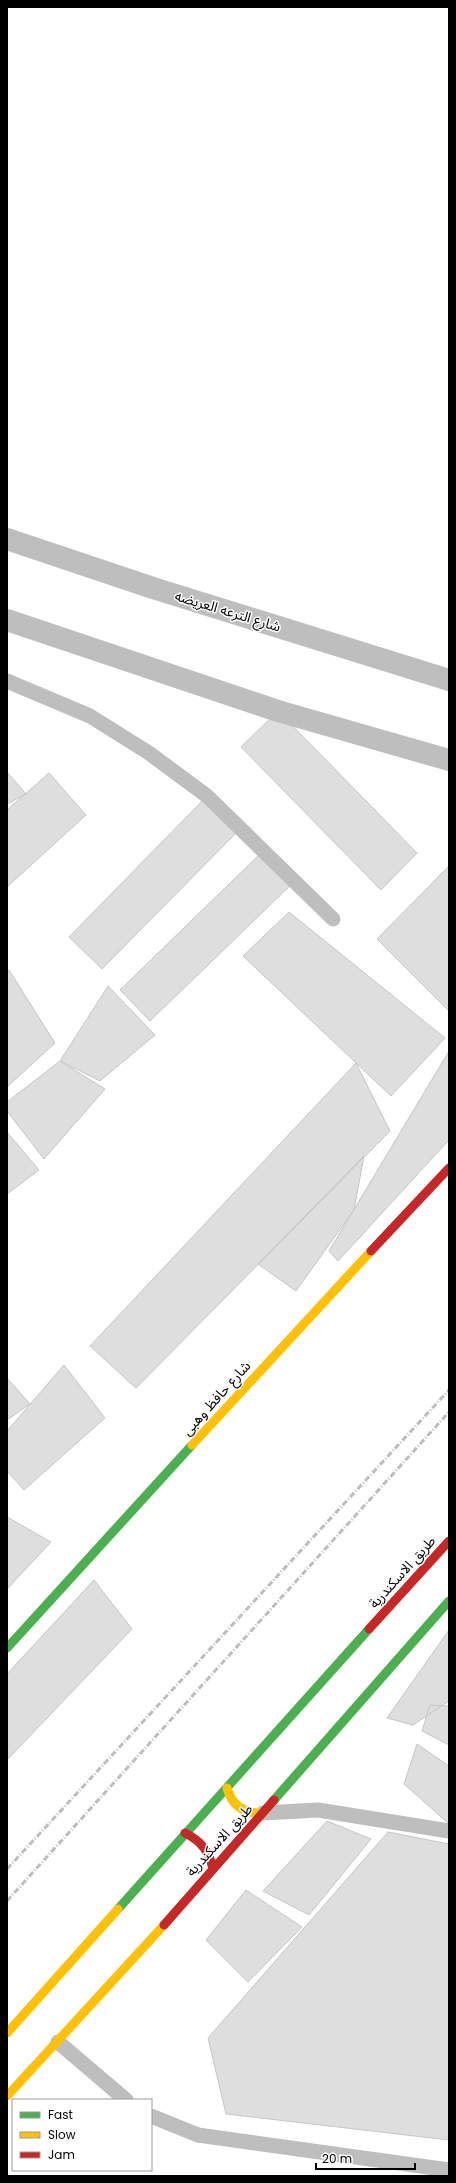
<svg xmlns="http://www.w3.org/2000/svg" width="456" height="2183" viewBox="0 0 456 2183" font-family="Poppins,'Noto Sans Arabic',sans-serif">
  <rect width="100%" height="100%" fill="#fff"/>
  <!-- building -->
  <path fill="#dedede" stroke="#c6c6c6" d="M278,711l139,142 -36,37 -140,-143z
    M7,772l19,22 -19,10z
    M49,773l37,42 -79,72v-77z
    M207,796l33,33 -138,140 -33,-32z
    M264,850l30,32 -144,139 -30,-31z
    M449,866v145l-72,-72z
    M289,912l156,126 -54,58 -148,-140z
    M9,970l46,73 -48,44v-115z
    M108,986l47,49 -55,46 -40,-20z
    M449,1051v89l-111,121 -9,-10z
    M60,1061l45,28 -61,70 -37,-48v-9z
    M356,1063l34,68 -254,257 -46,-42z
    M7,1132l32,38 -32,24z
    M364,1156l-10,54 -58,81 -38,-27z
    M64,1365l41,53 -81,72 -17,-19v-40z
    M7,1378l23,26 -23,16z
    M7,1517l44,25 -44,47z
    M94,1580l38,49 -125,131v-86z
    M449,1630v71l-36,24 -26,-7z
    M430,1705l19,1v39l-27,-14z
    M417,1744l32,22v58l-45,-40z
    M327,1821l44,18 -62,76 -46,-24z
    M388,1832l61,12v296l-223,-26 -18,-76z
    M246,1890l56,37 -54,55 -42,-42z"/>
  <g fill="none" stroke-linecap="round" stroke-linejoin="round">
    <!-- lane -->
    <path stroke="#bebebe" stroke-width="15" d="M7,681l83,35 59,37 58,43 126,123
      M263,1813l55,-3 131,21
      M58,2042l68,58
      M151,2116l47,19 251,35"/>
    <!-- street -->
    <path stroke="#bebebe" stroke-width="22" d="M7,539l146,49 296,92
      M7,620l271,91 171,49"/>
    <!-- fast -->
    <path stroke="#4caf50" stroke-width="9" d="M7,1648l185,-203
      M274,1800l175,-199
      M118,1909l251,-280"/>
    <!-- slow -->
    <path stroke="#ffc107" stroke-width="9" d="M192,1445l179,-194
      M227,1788c5,18 17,26 36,25
      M7,2033l111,-124
      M7,2096l157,-171"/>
    <!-- jam -->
    <path stroke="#c62828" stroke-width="9" d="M371,1251l78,-83
      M369,1629l80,-88
      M185,1833c16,8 24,18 28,36
      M164,1925l110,-125"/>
    <!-- rail -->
    <path stroke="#bebebe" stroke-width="3" stroke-dasharray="6 2 1 2" stroke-linecap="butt" d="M7,1869l442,-479
      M7,1901l442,-489"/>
  </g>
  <g text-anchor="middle" stroke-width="3" stroke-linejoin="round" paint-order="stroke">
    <!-- street labels -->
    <g font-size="14" fill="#000" stroke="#fff">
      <text transform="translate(228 611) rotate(17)" y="5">شارع الترعه العريضه</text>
      <text transform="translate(216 1398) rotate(-48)" y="5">شارع حافظ وهبى</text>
      <text transform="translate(402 1572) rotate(-48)" y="5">طريق الاسكندرية</text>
      <text transform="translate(219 1840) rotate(-48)" y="5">طريق الاسكندرية</text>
    </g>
  </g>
  <!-- border -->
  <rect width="456" height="2183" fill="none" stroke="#000000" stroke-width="16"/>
  <!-- legend -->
  <rect x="12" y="2099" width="140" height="72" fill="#ffffff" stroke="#999999"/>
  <rect x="20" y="2112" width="20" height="6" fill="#4caf50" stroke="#999999"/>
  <text x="48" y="2119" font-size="12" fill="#000000">Fast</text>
  <rect x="20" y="2132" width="20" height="6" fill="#ffc107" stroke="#999999"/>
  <text x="48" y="2139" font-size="12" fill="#000000">Slow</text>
  <rect x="20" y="2152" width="20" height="6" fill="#c62828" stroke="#999999"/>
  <text x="48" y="2159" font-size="12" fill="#000000">Jam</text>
  <!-- scale -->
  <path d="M316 2163v6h99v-6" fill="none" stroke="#000000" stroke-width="2"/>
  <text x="322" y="2163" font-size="12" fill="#000000" stroke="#ffffff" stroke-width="3" paint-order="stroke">20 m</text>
</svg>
